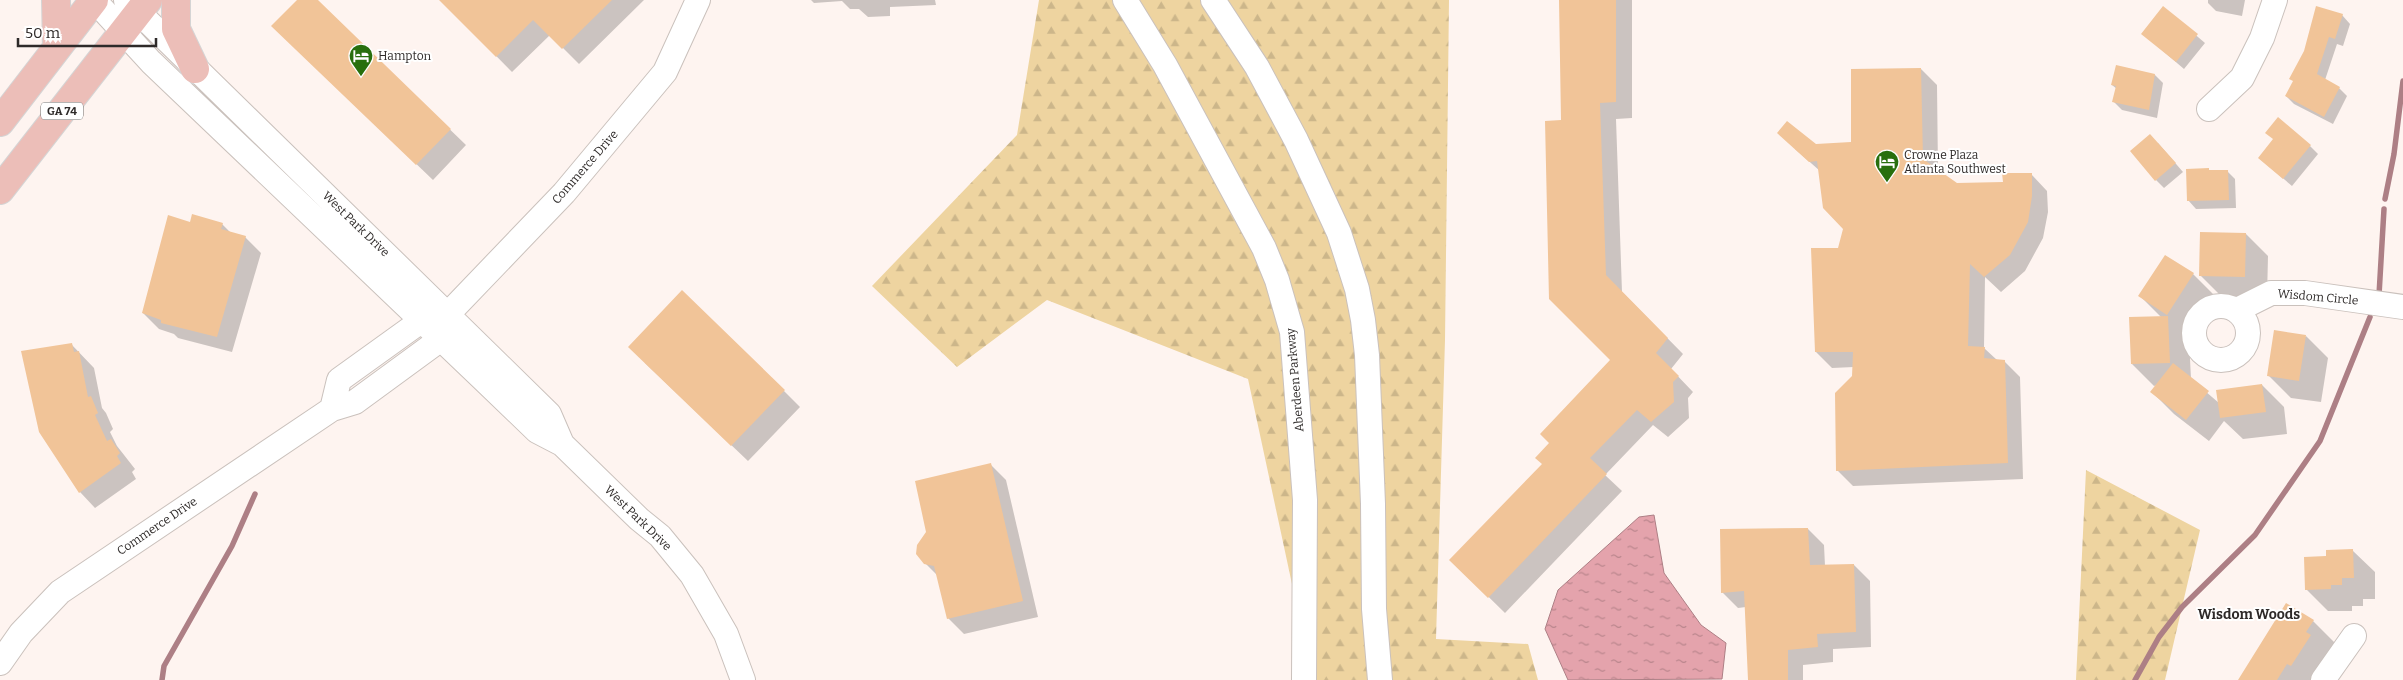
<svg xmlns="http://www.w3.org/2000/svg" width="2403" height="680" viewBox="0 0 2403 680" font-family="Bitter,serif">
  <defs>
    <pattern id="forest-firs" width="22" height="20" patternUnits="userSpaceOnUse" patternTransform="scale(1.25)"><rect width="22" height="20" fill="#eed4a0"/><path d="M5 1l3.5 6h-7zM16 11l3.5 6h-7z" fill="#ccb68a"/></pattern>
    <pattern id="water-ripples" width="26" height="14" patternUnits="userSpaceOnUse" patternTransform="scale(1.25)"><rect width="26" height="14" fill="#e4a3ac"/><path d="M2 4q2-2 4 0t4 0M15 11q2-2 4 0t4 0" fill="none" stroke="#b9858c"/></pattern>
  </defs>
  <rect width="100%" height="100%" fill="#fef4f0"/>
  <!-- forest -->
  <path fill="url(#forest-firs)" d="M1039,0h410l-4,340 -9,299 92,5 10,36h-234v-40l-56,-261 -201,-79 -90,67 -85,-81 145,-151z
    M2086,470l114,60 -35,150h-89z"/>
  <!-- water -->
  <path fill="url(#water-ripples)" stroke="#ad7f85" d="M1654,515l10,58 37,52 25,18 -4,36 -154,1 -23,-51 13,-39 81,-73z"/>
  <!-- shadow -->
  <path fill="#0003" d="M298,0h18l150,145 -33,35 -144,-138z
    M441,0h203l-65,64 -29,-29 -38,37z
    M811,0h124l1,5 -46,2v9l-22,1 -9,-8h-9l-8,-8 -28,2z
    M1561,0h71v118l-16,1 6,173 61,62 -12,15 22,23 -5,6 1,20 -21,19 -15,-12 -48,50 17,16 -117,122 -54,-53 92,-95 8,-22 61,-83 -50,-238z
    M2208,0h37l-3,16 -26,-5 -8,-8z
    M2164,8l41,35 -21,26 -41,-35z
    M2342,15l8,9 -7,22 -6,-2 -12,36 14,8 8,8 -14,28 -39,-20 -8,-8 8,-14z
    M1921,69l16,16 1,86 19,14 47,-2 28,-8 15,16 1,21 -5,26 -18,33 -24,21 -16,-15 -1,71 13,12 7,1 16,16 3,102 -170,7 -16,-16 17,-103 -22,1 -16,-16 28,-123 -24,-58 -25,-22 58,-5z
    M2155,75l8,8 -6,35 -35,-8 -8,-8 3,-13 -5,-4z
    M2158,143l25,29 -19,16 -8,-8z
    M2310,146l8,8 -26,32 -33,-28z
    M2210,171h17l8,8 1,29 -40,1 -8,-9z
    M190,224h32l9,9 14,4 16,16 -29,99 -54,-14 -4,-4 -15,-5 -16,-16z
    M2246,234l22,22 -1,42 -45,-1 -22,-22z
    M2193,274l22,22 -26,42 2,41 28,24 43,-18 22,22 3,27 -44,5 -19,-18 -15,20 -35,-27 -22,-22 5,-7 -3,1 -22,-22 29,-47 -21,-21z
    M2306,336l22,22 -7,44 -30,-4 -22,-22z
    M72,345l22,23 8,40 4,5 7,16 -3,3 7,14 18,23 -3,3 4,7 -41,29 -15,-16z
    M645,363l139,28 16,16 -52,54z
    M990,464l16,16 32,137 -74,17 -16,-16 -10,-42 -13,-13z
    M1808,529l16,16 1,21 29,-1 16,16 1,66 -38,2v13l-30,3v15h-54l-3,-73 -8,1 -16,-16z
    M2353,551l22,21v27h-12v7h-11v5h-24l-22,-22 21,-32z
    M2313,621l22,22 -18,37h-76z"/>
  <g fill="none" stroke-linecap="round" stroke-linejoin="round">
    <!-- stream -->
    <path stroke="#ad7f85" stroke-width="5.5" d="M2385,199l9,-45 9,-73
      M2379,295l5,-86
      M162,680l2,-14 68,-120 23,-52
      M2135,680l24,-43 23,-30 73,-72 65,-94 50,-124"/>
  </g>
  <!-- building -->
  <path fill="#f1c498" d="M297,0h21l133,129 -35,36 -145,-139z
    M439,0h173l-50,49 -29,-29 -37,37z
    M1559,0h57v102l-16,1 6,172 62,63 -12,15 23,23 -6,6 1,20 -23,20 -14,-12 -47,48 17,16 -119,124 -39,-38 93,-96 -7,-6 14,-15 -9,-9 70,-74 -61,-61 -4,-178 16,-1z
    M2163,6l35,28 -22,28 -35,-28z
    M2316,6l27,8 -8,25 -6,-2 -12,37 23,13 -16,30 -39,-21 8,-15 -4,-2 15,-28z
    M2116,65l39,9 -6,36 -37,-8 4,-16 -5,-1z
    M1921,68l2,91 34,24 46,-1 -1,-9h30v23l-4,26 -18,33 -26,22 -14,-13 -2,82 17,1 -1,11 21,2 3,103 -172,8 -1,-78 17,-17 1,-24h-38l-4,-104h27l5,-19 -20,-21 -6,-47 -8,1 -32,-29 10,-12 29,23 35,-2v-73z
    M2278,117l33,28 -28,34 -25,-21 15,-19 -8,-6z
    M2150,134l26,29 -21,18 -25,-30z
    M2209,168v2h19l1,30 -42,1 -1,-32z
    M192,214l31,9 -2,6 25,7 -29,101 -56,-14v-3l-19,-7 26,-98 22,7z
    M2200,232l46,1 -1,44 -46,-1z
    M2165,255l29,18 -27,42 -29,-19z
    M682,290l103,100 -54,56 -103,-99z
    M2168,316l2,47 -39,1 -2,-47z
    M2274,330l32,5 -7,46 -32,-5z
    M72,343l2,9 5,-1 9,46 3,-1 7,17 -3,2 12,26 4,-2 9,14 -3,3 4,7 -42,30 -40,-61 -18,-81z
    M2173,363l36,28 -23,29 -36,-28z
    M2262,384l4,28 -46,6 -4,-28z
    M991,463l32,138 -76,18 -13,-53 -10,-2 -8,-10 1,-9 9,-13 -11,-51z
    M1808,528l2,37 44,-1 2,68 -39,2 1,13 -30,3v30h-40l-4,-89 -23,2 -1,-64z
    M2353,549l1,29h-12v7h-11v4l-26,1 -1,-33 22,-1v-6z
    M2286,603l28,17 -8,12 5,3 -20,31 -4,-2 -10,16h-39z"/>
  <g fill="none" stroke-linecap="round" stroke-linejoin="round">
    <defs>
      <path id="minor" d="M94,0l57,62 331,316 55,53 25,13 77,75 21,17 32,39 34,59 17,46
        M126,0l423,414 13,30
        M1125,0l40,65 99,183 13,32 15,52 13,168 -1,180
        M1213,0l44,67 39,73 43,93 18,56 6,31 4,35 6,149 1,105 6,71
        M2209,109l33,-31 20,-40 13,-38
        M2194 333a27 27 0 1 1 54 0a27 27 0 1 1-54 0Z
        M2237,310l34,-17h34l98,14
        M332,409l7,-29 82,-59 14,-3
        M0,663l21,-30 39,-41 272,-183 23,-7 86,-63 6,-24 117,-122 101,-121 33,-72
        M2323,680l31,-44"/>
      <path id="major" d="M56,0l1,48
        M176,0v29l19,40
        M0,122l94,-122
        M0,190l148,-190"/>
    </defs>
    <!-- minor casing -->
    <use href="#minor" stroke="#cac1bc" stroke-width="26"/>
    <!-- major casing -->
    <use href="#major" stroke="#d5d4d4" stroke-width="30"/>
    <!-- minor -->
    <use href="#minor" stroke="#fff" stroke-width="24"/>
    <!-- major -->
    <use href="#major" stroke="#ecbeb8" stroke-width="28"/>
  </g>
  <!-- icons -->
  <defs>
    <symbol id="hotel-pin" viewBox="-11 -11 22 30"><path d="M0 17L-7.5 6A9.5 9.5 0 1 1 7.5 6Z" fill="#286f0d" stroke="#fff"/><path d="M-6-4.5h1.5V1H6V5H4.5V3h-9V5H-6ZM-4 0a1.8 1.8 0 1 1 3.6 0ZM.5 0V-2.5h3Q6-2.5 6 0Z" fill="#fff"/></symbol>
  </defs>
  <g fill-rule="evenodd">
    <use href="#hotel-pin" x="347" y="42" width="28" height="38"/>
    <use href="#hotel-pin" x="1873" y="148" width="28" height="38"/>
  </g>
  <g text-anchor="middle" stroke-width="4" stroke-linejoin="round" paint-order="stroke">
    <!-- shield labels -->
    <rect fill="#fff" stroke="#6d6a69" stroke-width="1" x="41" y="102.5" width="42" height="17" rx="4"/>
    <g font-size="11" font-weight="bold" fill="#2e2a29">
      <text x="62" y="115">GA 74</text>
    </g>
    <!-- poi labels -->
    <g font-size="12" fill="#2e2a29" stroke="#fff" text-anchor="start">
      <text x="378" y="60">Hampton</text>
      <text x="1904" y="159">Crowne Plaza<tspan x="1904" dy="14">Atlanta Southwest</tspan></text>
    </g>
    <!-- street labels -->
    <g font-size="12" fill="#2e2a29" stroke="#fff">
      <text transform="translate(585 167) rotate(-49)" y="4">Commerce Drive</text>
      <text transform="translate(356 224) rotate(44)" y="4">West Park Drive</text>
      <text transform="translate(2318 297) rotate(5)" y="4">Wisdom Circle</text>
      <text transform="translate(1295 380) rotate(-95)" y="4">Aberdeen Parkway</text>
      <text transform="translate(638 518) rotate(44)" y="4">West Park Drive</text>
      <text transform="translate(157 526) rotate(-34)" y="4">Commerce Drive</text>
    </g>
    <!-- neighbourhood labels -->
    <g font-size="14" font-weight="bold" fill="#2e2a29" stroke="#fff">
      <text x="2249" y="619">Wisdom Woods</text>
    </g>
  </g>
  <!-- scale -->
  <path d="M18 38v8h138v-8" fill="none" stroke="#2e2a29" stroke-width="2.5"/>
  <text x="25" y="38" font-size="15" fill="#2e2a29" stroke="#ffffff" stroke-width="4" paint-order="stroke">50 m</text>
</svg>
